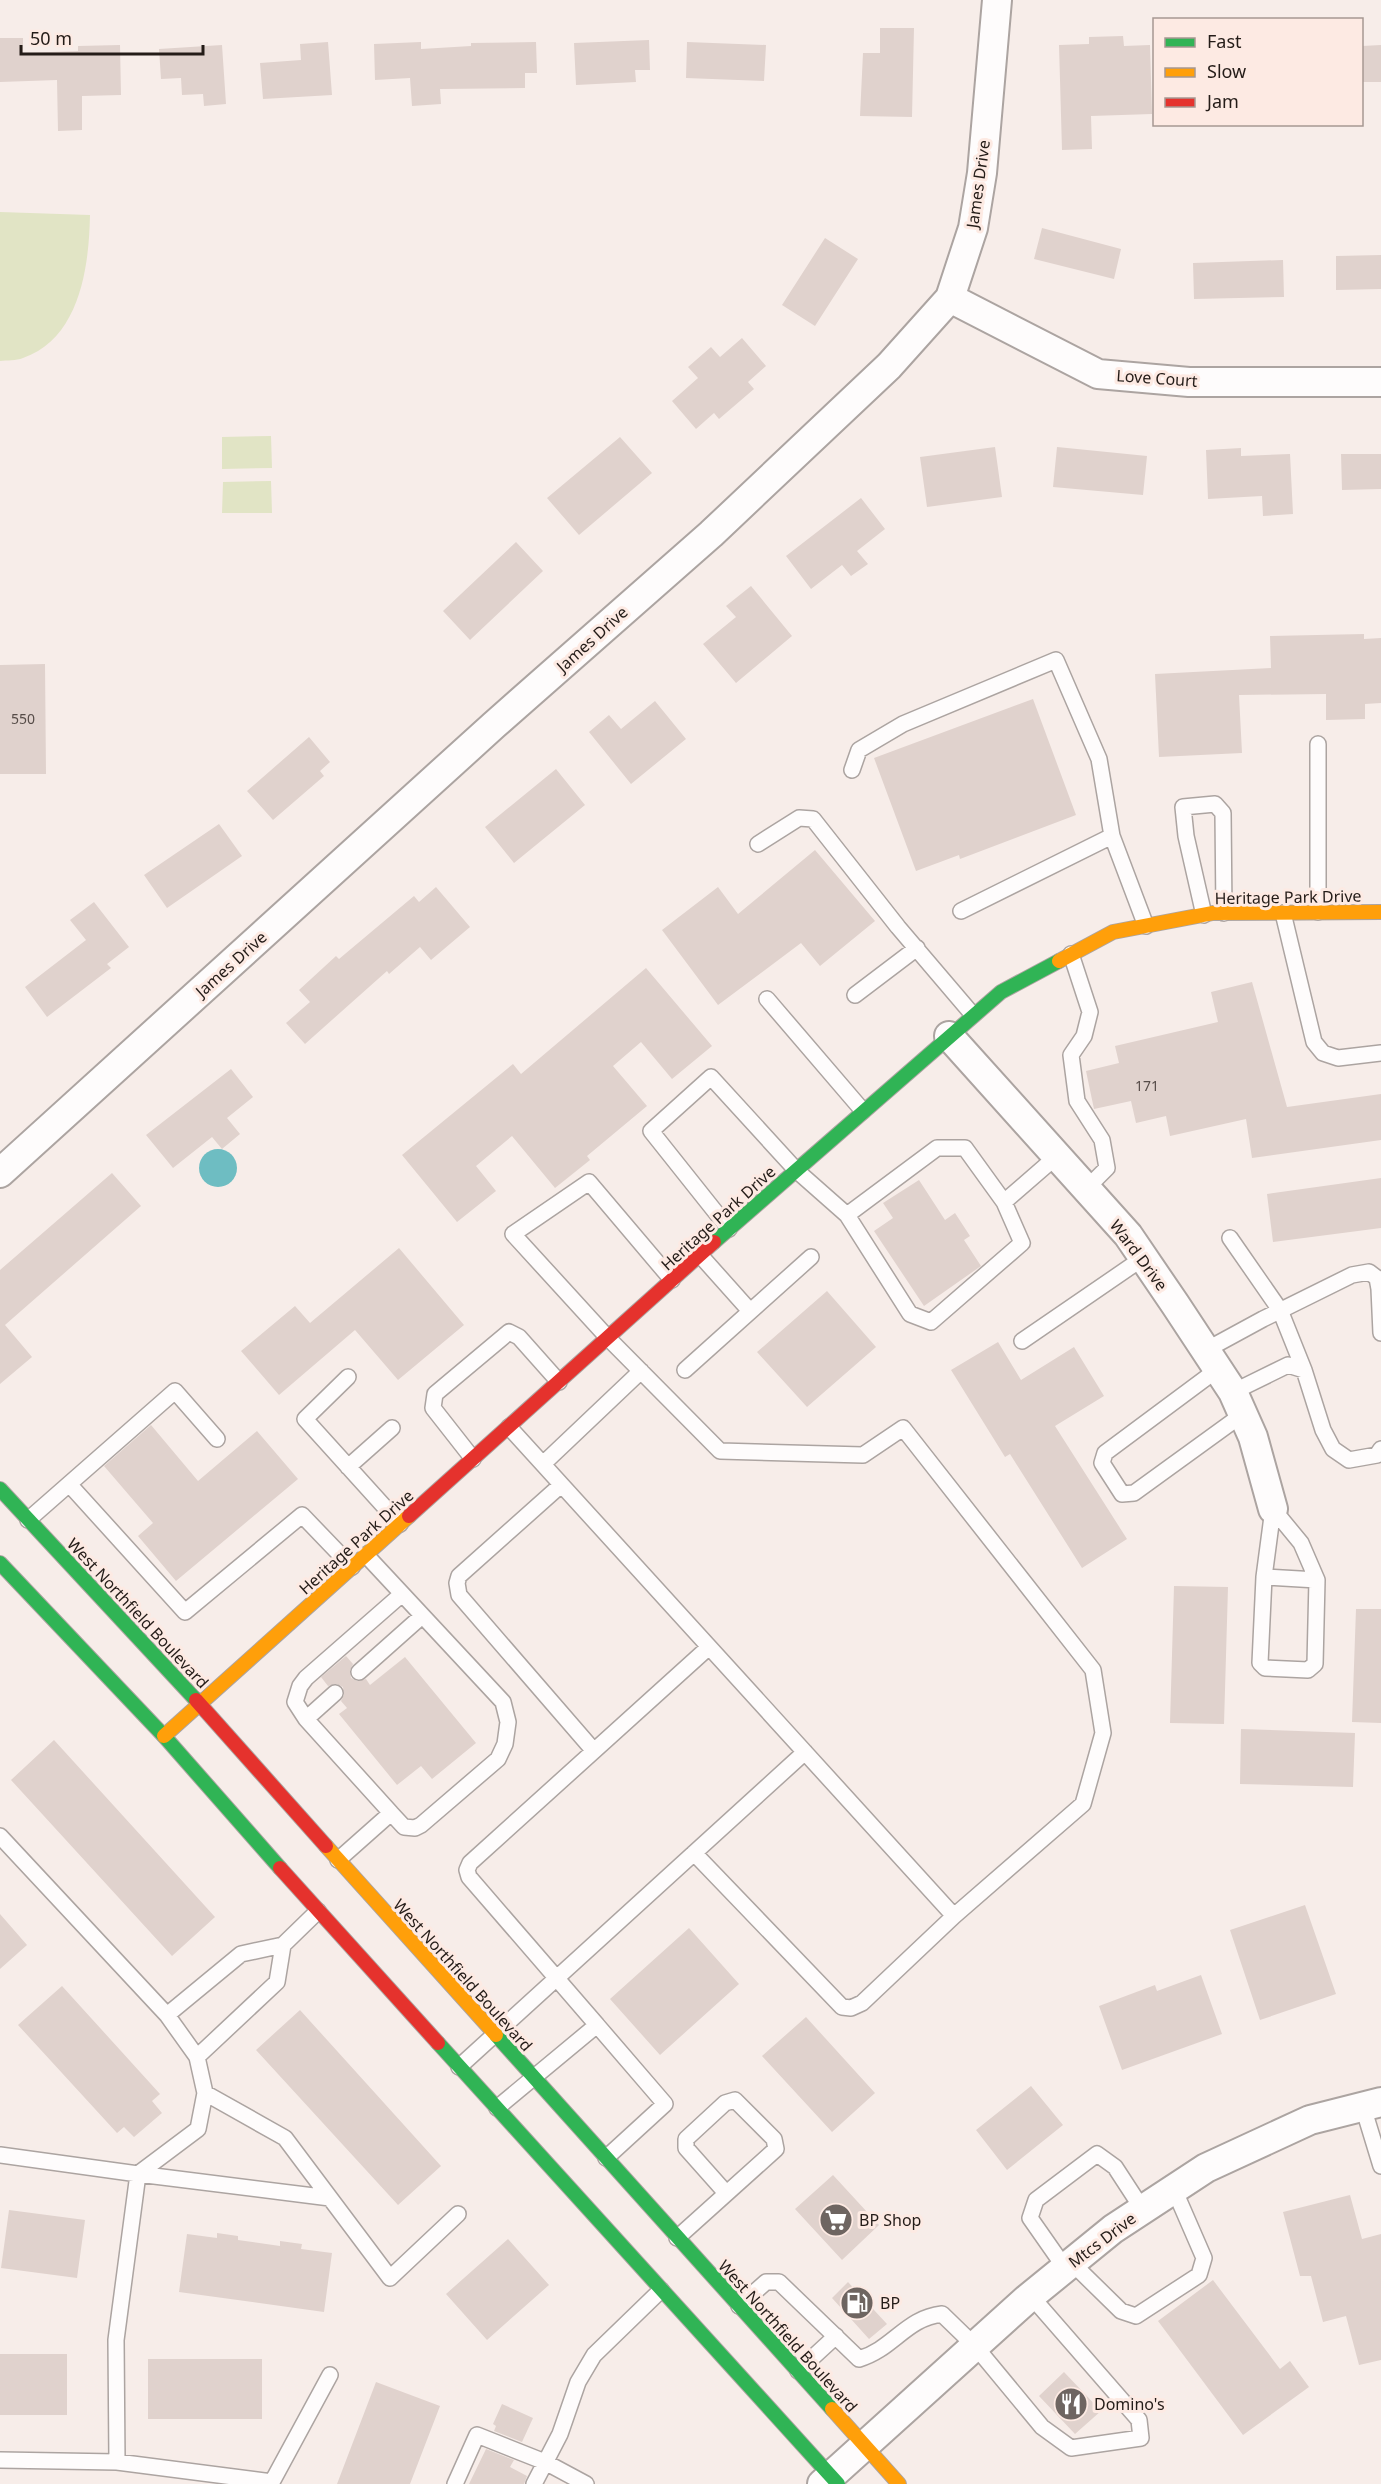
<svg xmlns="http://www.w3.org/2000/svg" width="1381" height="2484" viewBox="0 0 1381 2484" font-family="'Noto Sans',sans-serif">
  <rect width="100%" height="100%" fill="#f7ede9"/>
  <!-- green -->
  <path fill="#e1e4c5" d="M0,212l90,3c-1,52 -10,123 -67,143 -7,3 -16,2 -23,3z
    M271,436l1,32 -50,1v-32z
    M271,481l1,32h-50l1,-31z"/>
  <!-- water -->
  <path fill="#6ebdc2" d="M199 1168a19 19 0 1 1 38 0a19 19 0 1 1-38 0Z"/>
  <!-- building -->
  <path fill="#e0d2cd" d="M880,28h34l-2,89 -52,-1 3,-63h17z
    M1123,36l1,10 26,-1 2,69 -61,2 1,33 -30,1 -3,-105 30,-1v-7z
    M0,38h23v15l55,-2v-5l42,-1 1,50 -39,1v34l-24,1 -1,-51 -57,2z
    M649,40l1,30h-15l1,12 -60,3 -2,-42z
    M328,42l4,53 -69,4 -3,-36 41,-3 -1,-16z
    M421,42v7l50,-3v-3l65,-1 1,31h-12v15l-85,1 1,15 -29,2 -2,-28 -35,2 -1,-36z
    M687,42l79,3 -2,36 -78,-3z
    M222,45l4,59 -22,2 -1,-12 -21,1 -1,-17 -20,1 -2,-30z
    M1381,45v37h-19v-36z
    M1042,228l79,21 -7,30 -80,-20z
    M825,238l33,21 -43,67 -33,-21z
    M1381,255v34l-45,1v-34z
    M1283,260l1,37 -90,2 -1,-36z
    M742,338l24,28 -18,16 6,7 -35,30 -5,-6 -18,16 -24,-28 26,-23 -10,-11 23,-20 9,10z
    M620,437l32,36 -73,62 -32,-37z
    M995,447l7,50 -75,10 -7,-50z
    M1057,447l90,9 -4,39 -90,-8z
    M1241,448v8l49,-2 3,60 -30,2 -1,-20 -54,3 -2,-49z
    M1341,454h40v35l-39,1z
    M861,498l24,31 -28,22 11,13 -17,12 -9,-11 -31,24 -25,-33z
    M516,542l27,29 -73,69 -27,-29z
    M751,586l41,50 -56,47 -33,-39 33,-27 -10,-11z
    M1364,634v5l17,-1v65l-16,1v15l-39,1v-26l-87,1 3,58 -83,4 -4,-83 116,-6 -1,-32z
    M45,664l1,110h-46v-109z
    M1033,699l43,116 -116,44 -1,-4 -43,16 -42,-113z
    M655,701l31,38 -55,45 -42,-52 20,-17 12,14z
    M309,737l21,25 -10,9 4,5 -51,44 -26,-29z
    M556,769l29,36 -71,58 -29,-36z
    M219,824l23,32 -75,52 -23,-33z
    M815,850l60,71 -55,45 -19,-23 -83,62 -56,-75 56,-43 20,27z
    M436,887l34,40 -39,33 -11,-13 -31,27 -2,-3 -82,73 -19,-21 24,-21 -11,-12 37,-34 3,3 75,-63 5,6z
    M94,902l35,45 -22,17 4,4 -64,49 -22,-30 61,-47 -16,-20z
    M646,968l66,78 -40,33 -31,-37 -28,24 34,40 -60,50 3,4 -35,28 -43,-52 -36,30 20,25 -39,31 -55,-67 111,-91 8,10z
    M1252,982l35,125 94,-13v46l-129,18 -6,-39 -76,17 -4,-20 -30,7 -5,-22 -37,8 -8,-38 33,-8 -4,-17 103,-24 -7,-30z
    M231,1069l22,28 -26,21 13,16 -18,15 -10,-12 -39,31 -27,-33z
    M112,1173l29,33 -136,119 27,32 -32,27v-114z
    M1381,1178v50l-108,14 -6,-48z
    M919,1180l26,40 10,-7 15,23 -6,4 17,26 -57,40 -50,-75 19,-13 -10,-15z
    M399,1248l65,77 -66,55 -43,-50 -76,65 -38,-44 54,-45 15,17z
    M827,1291l49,56 -69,60 -50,-55z
    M998,1342l23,38 53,-33 30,49 -49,30 72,113 -45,29 -72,-114 -5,3 -54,-87z
    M151,1425l47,56 59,-50 41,48 -122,102 -38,-45 15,-13 -49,-57z
    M1174,1586l54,1 -4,137 -54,-1z
    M1356,1609h25v114l-29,-1z
    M346,1656l7,8 -3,6 1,8 6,3 9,-2 4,6 35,-28 71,86 -44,36 -11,-13 -24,19 -58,-71 8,-6 -6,-7 3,-6 -1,-8 -6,-3 -9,2 -7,-9z
    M1241,1729l114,4 -2,54 -113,-3z
    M54,1740l161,177 -43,39 -161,-176z
    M1305,1905l31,89 -76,26 -30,-90z
    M0,1914l27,31 -27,24z
    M689,1928l50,56 -79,71 -50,-56z
    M1201,1975l21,59 -100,36 -23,-64 56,-21 2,6z
    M62,1986l98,108 -8,7 10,12 -28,24 -10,-10 -7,6 -99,-108z
    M300,2010l141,156 -43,39 -142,-155z
    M806,2017l69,76 -43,39 -70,-76z
    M1031,2086l32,39 -56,45 -31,-40z
    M833,2175l46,50 -37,35 -47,-51z
    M1350,2195l12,44 19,-5v126l-22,5 -13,-49 -23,6 -12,-46h-11l-17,-64z
    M9,2210l76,10 -8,58 -76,-10z
    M217,2233l21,3v4l42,6v-5l22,3 -1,5 31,4 -8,59 -145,-20 8,-58 30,4z
    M508,2239l41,46 -62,55 -41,-46z
    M1213,2280l67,89 10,-8 19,26 -66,48 -85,-114z
    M848,2282l39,42 -18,15 -37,-41z
    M0,2354h67v61h-67z
    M148,2359h114v60h-114z
    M1064,2372l37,39 -26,23 -36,-38z
    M376,2382l64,24 -30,78h-73z
    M502,2404l31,14 -11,24 -28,-11 2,-5 -3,-2z
    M486,2449l28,11 -4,7 17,9 -3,8h-55z"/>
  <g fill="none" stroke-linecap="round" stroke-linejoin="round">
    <defs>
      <path id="lane" d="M1318,744v168
        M852,770l7,-20 44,-26 153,-64 43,99 13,77 34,90
        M758,844l41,-26 14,1 85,108 75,88
        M961,911l151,-75
        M1283,913l31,129 9,11 15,5 43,-5
        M1204,915l-18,-79 -3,-29 32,-3 8,9 1,100
        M1071,954l19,58 -6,24 -13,19 6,46 25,39 5,28 -21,21
        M855,995l62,-47
        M767,999l96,112
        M847,1215l63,99 21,8 91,-79 -18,-41
        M729,1229l-78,-98 60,-54 85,93 51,45 90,-67h28l39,54 53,-46
        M1230,1238l50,72 24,60
        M700,1255l50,56
        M1022,1341l121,-83
        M1206,1350l57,-31 89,-44 17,-3 8,6 2,11 2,44
        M1218,1369l-113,84 -3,10 20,31 12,-1 109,-79
        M685,1370l126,-113
        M348,1377l-43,42 95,105
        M1233,1392l55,-27 16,5 19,60 10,19 16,11 28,-5 4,-6
        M509,1427l445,489 129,-112 20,-71 -10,-63 -190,-242 -40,27 -143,-4 -112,-113 -95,-104 76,-52 83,98
        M473,1459l-40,-51 2,-14 74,-62 10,5 40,45
        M543,1464l98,-93
        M348,1467l44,-39
        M69,1484l116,128 117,-97 50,52
        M561,1485l-102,91 -2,7 2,12 135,156
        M1273,1509l28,34 16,37
        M28,1520l147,-129 42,48
        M1264,1577l53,3 -2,84 -7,6 -43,-2 -5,-5 4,-86 9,-68
        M359,1672l63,-56
        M306,1719l29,-26
        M391,1813l-85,-94 -11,-17 5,-16 6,-8 96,-84
        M0,1836l167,179 30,42 8,36 -7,36 -60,45 -138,-19
        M694,1853l148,154 9,1 11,-5 92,-87
        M338,1860l53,-47 13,14 11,1 6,-3 77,-66 7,-15 3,-22 -5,-20 -137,-147
        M167,2015l74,-61 42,-9 35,-34
        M597,2025l68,79 -59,54
        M197,2057l80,-75 6,-37
        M459,2067l346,-315
        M205,2093l80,45 105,140 68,-64
        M1363,2107l18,59
        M497,2108l100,-83 -128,-148 -2,-7 3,-7 239,-216
        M677,2238l99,-89 -2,-10 -39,-39 -10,3 -39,36v9l40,45
        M1072,2263l49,48 15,5 63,-41 5,-17 -30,-69
        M1065,2268l-35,-50 6,-18 61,-46 18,13 28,43
        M739,2306l27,-24h13l80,77c34,-10 47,-41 83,-45l33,32 67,81 29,21 70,-10 -2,-18 -108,-124
        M798,2371l38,-35
        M0,2460l117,2
        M272,2482l58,-107
        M271,2484l1,-2 -155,-20 -1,-122 22,-166 192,24
        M455,2484l22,-49 68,27 41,22
        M534,2484l26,-50 18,-52 16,-27 67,-65"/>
      <path id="street" d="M950,298l148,76 91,8h192
        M949,1036l179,199 47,69 58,88 20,45 20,72
        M0,1173l494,-448 217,-191 178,-168 61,-68 23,-70 9,-55 15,-173
        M822,2484l205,-185 86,-70 93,-61 104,-48 71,-18"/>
      <path id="fast" d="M714,1242l287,-250 58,-31
        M0,1489l196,211
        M0,1563l164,173 116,132
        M496,2035l336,374
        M438,2043l400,441"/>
      <path id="slow" d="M1059,961l54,-29 100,-19 168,-1
        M164,1736l245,-220
        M326,1846l170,189
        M832,2409l67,75"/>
      <path id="jam" d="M409,1516l305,-274
        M196,1700l130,146
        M280,1868l158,175"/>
    </defs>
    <!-- lane casing -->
    <use href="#lane" stroke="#aca4a1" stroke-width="18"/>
    <!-- street casing -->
    <use href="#street" stroke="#aca4a1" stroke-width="32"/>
    <!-- fast casing -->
    <use href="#fast" stroke="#aca4a1" stroke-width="16"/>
    <!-- slow casing -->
    <use href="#slow" stroke="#aca4a1" stroke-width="16"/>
    <!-- jam casing -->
    <use href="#jam" stroke="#aca4a1" stroke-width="16"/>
    <!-- lane -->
    <use href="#lane" stroke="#fefcfc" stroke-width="15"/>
    <!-- street -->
    <use href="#street" stroke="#fefcfc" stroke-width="28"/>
    <!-- fast -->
    <use href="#fast" stroke="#30b455" stroke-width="14"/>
    <!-- slow -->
    <use href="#slow" stroke="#ff9f0a" stroke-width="14"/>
    <!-- jam -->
    <use href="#jam" stroke="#e5322d" stroke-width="14"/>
  </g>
  <!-- icons -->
  <defs>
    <symbol id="supermarket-disc" viewBox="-11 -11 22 22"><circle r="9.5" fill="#6e6561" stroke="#fdeae3"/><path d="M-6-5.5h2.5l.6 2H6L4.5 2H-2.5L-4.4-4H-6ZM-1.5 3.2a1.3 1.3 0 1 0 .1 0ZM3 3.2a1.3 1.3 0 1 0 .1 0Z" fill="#fff"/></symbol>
    <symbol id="fuel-disc" viewBox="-11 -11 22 22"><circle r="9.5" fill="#6e6561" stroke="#fdeae3"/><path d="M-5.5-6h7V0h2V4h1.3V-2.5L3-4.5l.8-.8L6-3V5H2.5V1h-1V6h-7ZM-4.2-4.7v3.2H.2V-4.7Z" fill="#fff"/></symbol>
    <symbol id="restaurant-disc" viewBox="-11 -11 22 22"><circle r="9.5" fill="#6e6561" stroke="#fdeae3"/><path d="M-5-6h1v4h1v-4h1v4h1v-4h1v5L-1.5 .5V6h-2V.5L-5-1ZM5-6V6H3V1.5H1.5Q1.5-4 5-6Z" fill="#fff"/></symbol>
  </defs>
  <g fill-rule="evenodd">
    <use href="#supermarket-disc" x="817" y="2201" width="38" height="38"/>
    <use href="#fuel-disc" x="838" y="2284" width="38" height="38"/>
    <use href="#restaurant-disc" x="1052" y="2385" width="38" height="38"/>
  </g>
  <g text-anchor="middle" stroke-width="6" stroke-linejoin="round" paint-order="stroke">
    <!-- number labels -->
    <g font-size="14" fill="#564c48">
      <text x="23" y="724">550</text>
      <text x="1147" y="1091">171</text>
    </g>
    <!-- street labels -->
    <g font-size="16" fill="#241c18" stroke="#fdeae3">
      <text transform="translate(978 184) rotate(-82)" y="6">James Drive</text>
      <text transform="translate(1157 378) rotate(4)" y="6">Love Court</text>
      <text transform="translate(592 639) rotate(-42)" y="6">James Drive</text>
      <text transform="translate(1288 897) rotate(-1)" y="6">Heritage Park Drive</text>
      <text transform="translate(231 964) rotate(-42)" y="6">James Drive</text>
      <text transform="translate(718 1218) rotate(-42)" y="6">Heritage Park Drive</text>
      <text transform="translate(1139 1255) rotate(53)" y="6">Ward Drive</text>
      <text transform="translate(356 1542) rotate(-42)" y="6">Heritage Park Drive</text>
      <text transform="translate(138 1613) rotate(47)" y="6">West Northfield Boulevard</text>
      <text transform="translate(463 1975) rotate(48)" y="6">West Northfield Boulevard</text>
      <text transform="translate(1102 2240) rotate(-37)" y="6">Mtcs Drive</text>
      <text transform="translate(788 2336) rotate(48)" y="6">West Northfield Boulevard</text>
    </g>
    <!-- poi labels -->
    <g font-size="16" fill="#241c18" stroke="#fdeae3" text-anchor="start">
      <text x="859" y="2226">BP Shop</text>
      <text x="880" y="2309">BP</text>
      <text x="1094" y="2410">Domino's</text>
    </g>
  </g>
  <!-- legend -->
  <rect x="1153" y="18" width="210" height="108" fill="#fdeae3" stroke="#a69892" stroke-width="1.5"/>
  <rect x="1165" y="38" width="30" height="9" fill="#30b455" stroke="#a69892" stroke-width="1.5"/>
  <text x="1207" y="48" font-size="18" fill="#241c18">Fast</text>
  <rect x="1165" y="68" width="30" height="9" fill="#ff9f0a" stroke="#a69892" stroke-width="1.5"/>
  <text x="1207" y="78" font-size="18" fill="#241c18">Slow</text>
  <rect x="1165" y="98" width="30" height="9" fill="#e5322d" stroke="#a69892" stroke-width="1.5"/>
  <text x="1207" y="108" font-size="18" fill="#241c18">Jam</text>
  <!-- scale -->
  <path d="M21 45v9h182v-9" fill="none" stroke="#241c18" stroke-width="3"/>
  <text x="30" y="45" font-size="18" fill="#241c18" stroke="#fdeae3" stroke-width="4.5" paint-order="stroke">50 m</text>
</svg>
